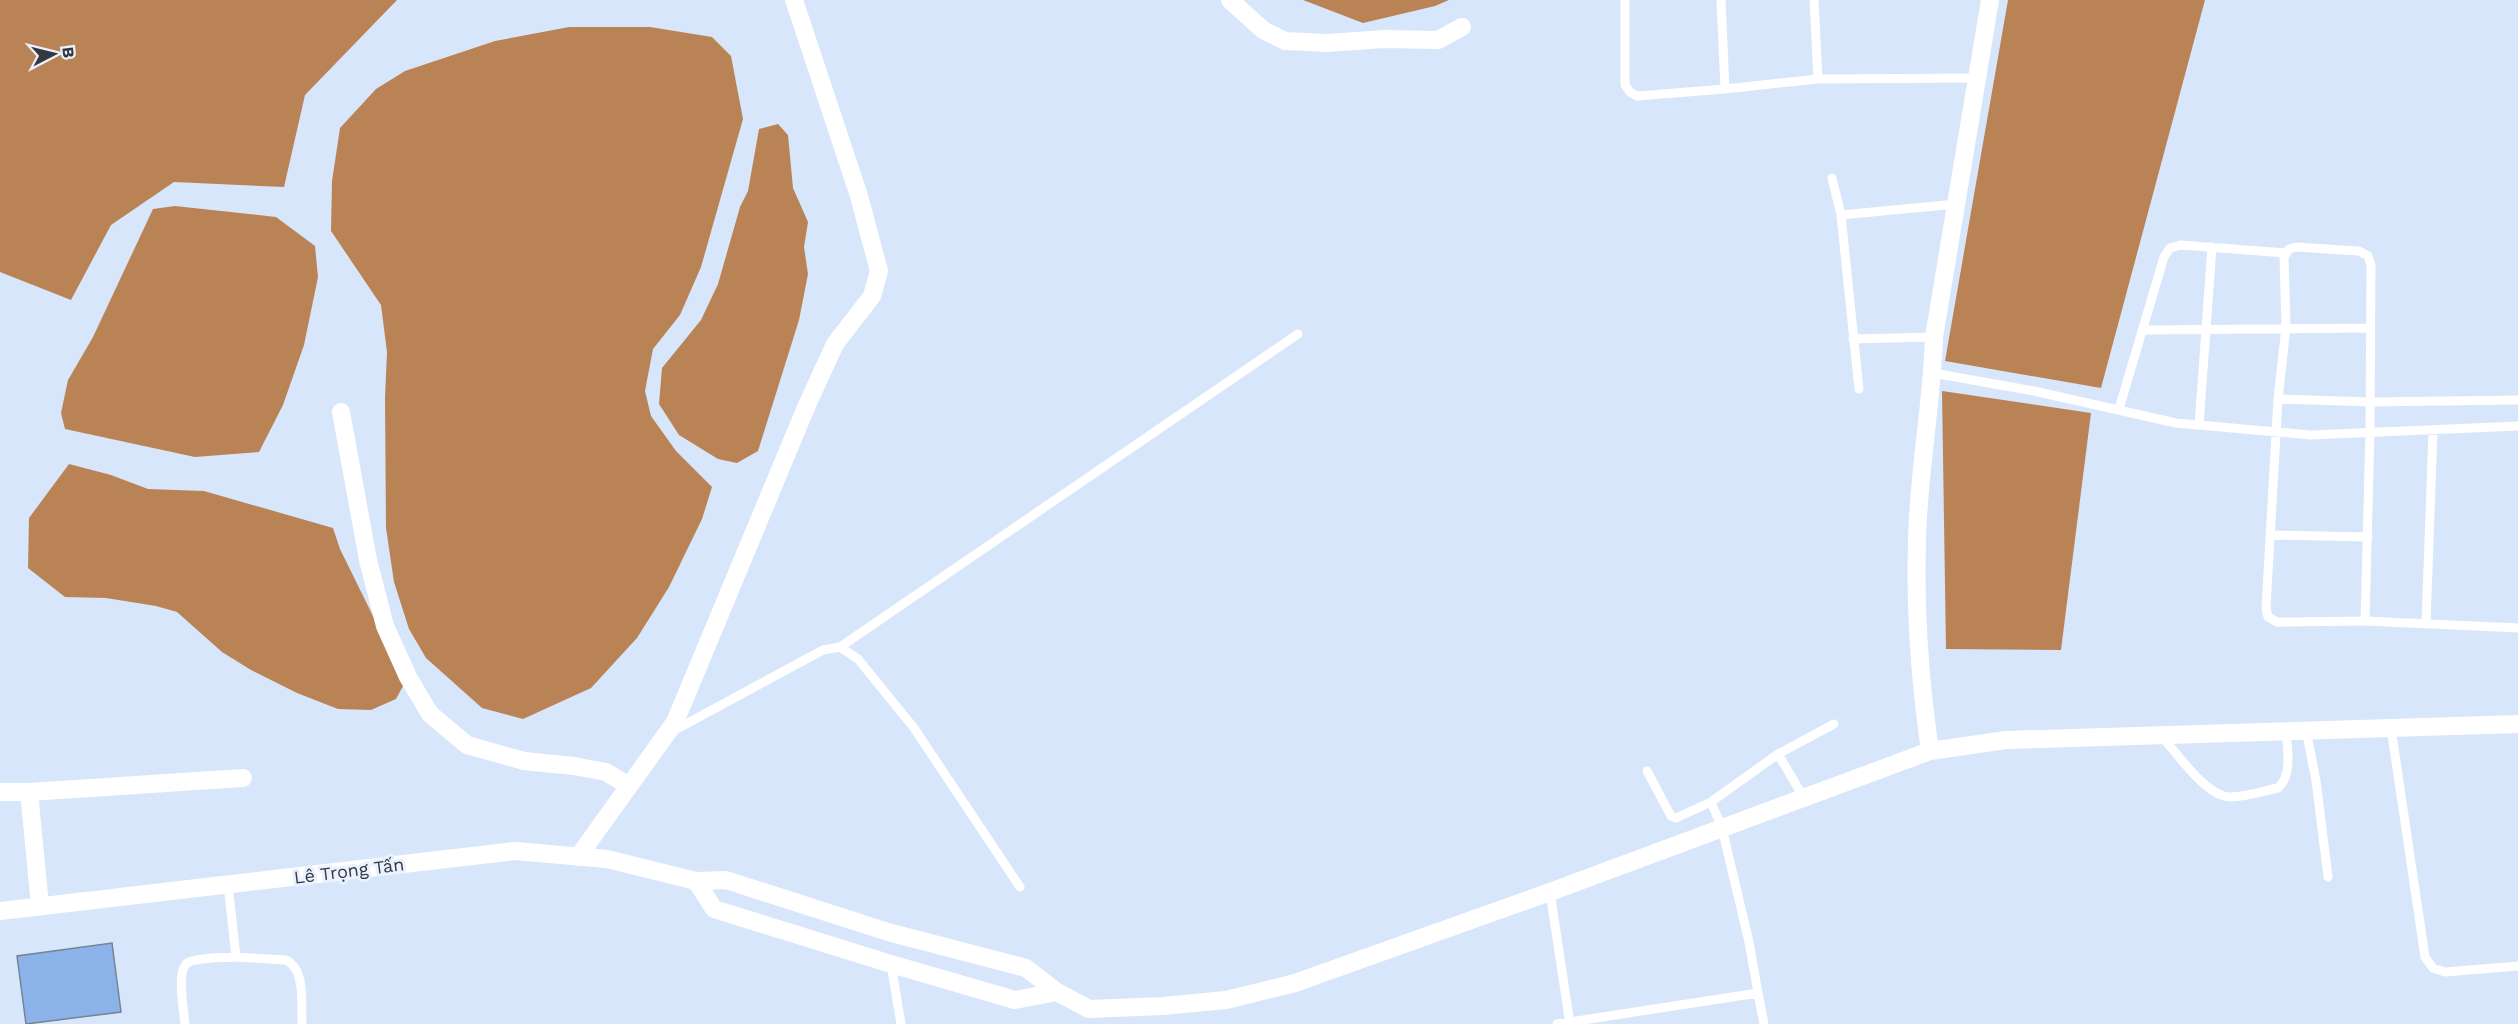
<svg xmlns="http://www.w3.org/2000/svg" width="2518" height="1024" viewBox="0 0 2518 1024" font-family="'Work Sans',sans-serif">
  <rect width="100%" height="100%" fill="#d7e6fa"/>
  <!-- water -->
  <path fill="#ba8356" d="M0,0h397l-92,95 -21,92 -110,-5 -63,43 -40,75 -71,-28z
    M1303,0h146l-14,6 -72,17z
    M2008,0h197l-104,388 -156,-27z
    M569,27h81l62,10 19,19 12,63 -42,148 -21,48 -27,34 -8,42 6,25 25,35 36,36 -10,32 -33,68 -32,51 -46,50 -68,31 -41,-11 -56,-50 -17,-29 -15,-47 -8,-54 -1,-130 2,-46 -6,-47 -50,-74 1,-50 8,-53 36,-39 29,-18 90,-30z
    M778,124l10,11 5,53 15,34 -4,25 4,27 -9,46 -41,131 -21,12 -19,-4 -39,-24 -20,-31 3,-36 39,-48 17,-36 22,-77 8,-16 11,-62z
    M175,206l101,11 39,29 3,31 -14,68 -21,60 -24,47 -64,5 -130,-28 -4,-16 7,-33 25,-43 60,-128z
    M1942,391l149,22 -30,237 -115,-1z
    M69,464l42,11 37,14 56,2 129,37 7,21 61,124 2,13 -7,13 -25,11 -33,-1 -41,-16 -46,-23 -29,-18 -45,-40 -21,-6 -50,-8 -41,-1 -37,-29 1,-50z"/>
  <!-- building -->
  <path fill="#8cb2ea" stroke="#768395" stroke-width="1.5" d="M112,943l9,69 -95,12 -9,-68z"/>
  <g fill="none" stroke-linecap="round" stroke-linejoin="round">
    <!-- service -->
    <path stroke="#fff" stroke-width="9" d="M1625,0v85l5,7 7,4 88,-7 93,-10 159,-1
      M1721,0l4,89
      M1814,0l4,79
      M1832,178l9,37 18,174
      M1841,215l115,-11
      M2144,330l226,-2
      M1853,339l81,-2
      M1933,373l101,18 142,32 135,12 207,-9
      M2278,399l93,3 147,-2
      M2119,409l45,-152 6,-9 10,-3 106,8
      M2199,425l13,-178
      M2271,535l97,2
      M2365,621l5,-189 1,-167 -3,-9 -9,-5 -63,-4 -7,2 -5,8 2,70 -8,72 -12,209 2,9 9,5 88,-1 153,7
      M2426,624l7,-194
      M840,647l458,-313
      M2391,728l34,229 8,11 12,4 73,-6
      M2306,730l10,51 12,96
      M673,731l150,-81 17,-3 18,12 56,69 106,159
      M2162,737c17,18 44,60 69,60 15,0 32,-6 47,-9 15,-14 9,-39 8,-57
      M1778,754l26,44
      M1647,771l24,45 5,2 35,-16 67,-48 56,-30
      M1711,802l11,26 27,114 9,51
      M1550,892l20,132
      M236,957l50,3c20,10 15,44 16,64
      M891,964l10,60
      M185,1024c-1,-14 -10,-56 4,-62 13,-5 33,-4 47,-5l-8,-72
      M1557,1024l201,-31 6,31"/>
    <!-- minor -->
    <path stroke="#fff" stroke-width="18" d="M1230,0l33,30 22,11 42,2 57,-4 54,1 24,-13
      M341,412l27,148 17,66 23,51 22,37 37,31 57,16 50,5 32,6 23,14
      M1930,751c-10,-69 -15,-139 -13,-209 1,-68 15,-137 17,-205l56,-337
      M0,792h29l11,114
      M29,792l214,-14
      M578,857l97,-135 132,-317 28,-61 37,-48 7,-25 -20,-75 -65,-196
      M696,881l18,28 177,55 124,36 42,-8
      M0,911l515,-60 92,8 89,22 30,-1 162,52 138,36 31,24 32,17 74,-3 63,-6 69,-17 255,-91 380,-141 76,-11 512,-16"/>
  </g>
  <g text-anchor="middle" stroke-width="6" stroke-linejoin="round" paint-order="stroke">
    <!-- street labels -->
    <g font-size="18" fill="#333841" stroke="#eaf2ff">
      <text transform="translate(349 871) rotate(-7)" y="6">Lê Trọng Tấn</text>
    </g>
  </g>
  <!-- north arrow -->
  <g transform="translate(54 54) rotate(83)" stroke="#eaf2ff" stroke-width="4.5" paint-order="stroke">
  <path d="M0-4.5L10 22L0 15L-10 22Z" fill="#333841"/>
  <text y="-9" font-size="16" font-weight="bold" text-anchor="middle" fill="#333841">B</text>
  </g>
</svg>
